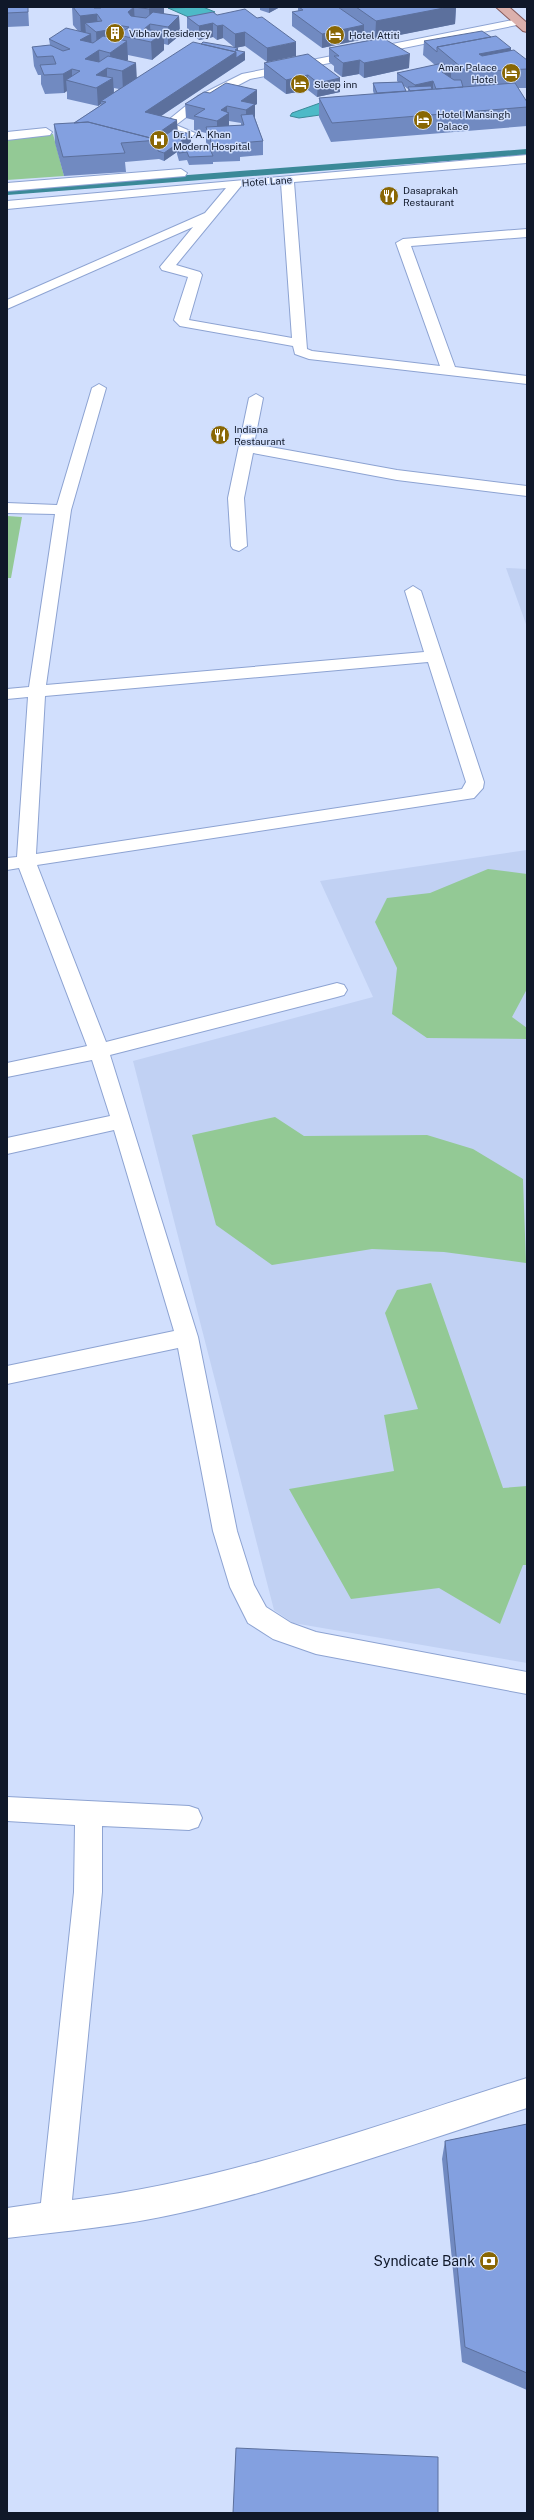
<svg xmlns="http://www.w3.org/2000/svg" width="534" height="2520" viewBox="0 0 534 2520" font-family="'Public Sans',sans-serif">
  <rect width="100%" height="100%" fill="#d1dffd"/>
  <!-- built -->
  <path fill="#c1d1f3" d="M506,568l21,1v58z
    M527,850v813l-234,-40 -19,-13 -141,-549 240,-64 -53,-116z"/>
  <!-- green -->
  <path fill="#93c995" d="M53,134l11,42 -57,4v-42z
    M7,516l15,1 -11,61h-4z
    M488,869l39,5v115l-15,28 15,11v11l-100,-1 -35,-24 5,-46 -22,-46 12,-24 43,-5z
    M275,1117l29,19 123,-1 46,14 50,30 3,84 -82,-11 -72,-3 -100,16 -56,-40 -24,-90z
    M431,1283l72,205 24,-2v79h-4l-23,59 -61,-36 -88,11 -62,-110 105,-18 -10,-56 34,-6 -33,-96 12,-23z"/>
  <!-- water -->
  <path fill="#4dbac7" stroke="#3b8998" d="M203,7l12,5 -22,7 -25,-11z
    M320,103v12l-21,3 -9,-2 2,-3z"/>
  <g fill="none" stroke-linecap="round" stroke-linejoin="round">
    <!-- stream -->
    <path stroke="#3b8998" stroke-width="6" d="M7,192l520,-40"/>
    <defs>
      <path id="minor" d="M518,19l6,3 -2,2 -272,55 -44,23 -30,23 19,8 -2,3h-8l-24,-10 37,-30 44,-22z
        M46,128l6,4 -2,3 -43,5v-8z
        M527,155v8l-233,19 13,167 5,2 128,15 -44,-123 7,-4 124,-10v8l-116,9 44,121 72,9v8l-218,-25 -14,-5 -2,-8 -113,-20 -6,-6 14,-43 -26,-7 -2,-3 33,-40 -186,82v-9l198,-87 21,-25 -219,21v-8zM281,183l11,155 -103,-18 13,-45 -2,-3 -24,-7 65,-79z
        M181,169l6,4 -2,3 -178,15v-8z
        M99,384l7,4 -35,122 -25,175 378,-33 -19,-61 8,-5 8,5 63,191 -1,6 -9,10 -437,67 69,177 231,-59 7,2 3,5 -3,5 -7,2 -227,58 88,282 39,194 17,54 12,22 25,16 25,9 211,40v22l-211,-40 -43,-15 -25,-16 -18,-36 -17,-56 -35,-183 -171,36v-18l167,-35 -60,-201 -107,24v-16l103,-22 -18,-56 -85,17v-14l80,-17 -68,-178 -12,2v-12l10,-1 11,-160 -21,2v-10l22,-2 26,-173 -48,-1v-10l50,2 35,-117zM428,662l38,120 -4,7 -426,65 9,-158z
        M256,394l7,4 -9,46 143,26 130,16v10l-130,-16 -144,-27 -9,45 3,48 -8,5 -6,-2 -2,-3 -3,-48 21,-100z
        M7,1797l182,9 9,3 4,9 -4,9 -9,3 -87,-4v66l-30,308c157,-19 305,-75 455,-122v30c-115,36 -229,78 -347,105 -57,13 -115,18 -173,25v-30l34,-5 33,-311 1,-67 -68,-4z"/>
      <path id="major" d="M496,7h13l18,16v9l-4,-1z"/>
    </defs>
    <!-- minor casing -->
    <use href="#minor" stroke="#8da3d2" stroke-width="2"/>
    <!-- major casing -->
    <use href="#major" stroke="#84595a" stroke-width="2"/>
    <!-- minor -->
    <use href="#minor" fill="#fff" fill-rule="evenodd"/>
    <!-- major -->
    <use href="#major" fill="#dbb0ac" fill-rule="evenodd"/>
  </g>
  <!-- wall -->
  <path fill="#718ac1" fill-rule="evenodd" d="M7,7h21l1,19 -22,1z
    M72,7h92v7l15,2 1,19 -12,10 -4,-1v6l-12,10 -24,-5v5h-1l10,18 101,-27 7,9 -84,56 30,26 -7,5 24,1 -2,-6v-9l-12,-3v-10l-8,-2 -1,-14 25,-11 47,-3v14l-2,1v13l8,23v14l-23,2v4l-27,1v2l-24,1 -2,-5 -8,1 -2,-7v-2l-13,9 -5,-2 -34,3 1,10 -62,4 -9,-33 -1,-19 20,-1 27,-18v-1l-3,2 -31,-7v-8l-3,2 -19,1 -4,-10v-9h-3l-4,-9 -2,-19 18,-2 -1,-6 29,-8 -5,-6zM114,88l5,1 -5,4zM229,121l12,2v2l-12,1z
    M260,7h20l-11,6 -9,-3z
    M298,7h40l3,2v-2h115l-1,17 -72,14 26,30 -45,10 -5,-4 -17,3 -8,-6v-5l-5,-4v-14l46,-9 -11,-8v8l-42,9 -30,-22v-14l6,-1z
    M217,15l79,41 -29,6 -22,-16 -10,2 -12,-10 -6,2 -4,-3 -14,3 -12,-9v-14z
    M491,37l20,11v3l16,9v28h-9l9,14v24l-196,16 -12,-25v-19l55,-4 -1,-3v-8l25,-1 -1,-1v-8l38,-8 -12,-10 1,-14zM404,86l4,3v2h-2z
    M264,63l76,15v14l-23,5 -9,-7 -22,4 -22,-16z
    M527,2124v266l-65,-28 -20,-203 3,-18z"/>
  <!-- shaded-wall -->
  <path fill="#5c709d" d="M134,7l1,18 -7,-13z
    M152,7h12v8l-14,9 -1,-15z
    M269,7h11l-11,6z
    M446,7h10l-1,17 -80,16 1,-19z
    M97,14l1,18 -13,-9 1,11h-5l-1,-18z
    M179,16l1,19 -12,10v-18z
    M213,23v14l-14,3v-14z
    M150,24l1,18 -7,-13z
    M117,25l1,18 -19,8 1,18 -15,-10 12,-8 -1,-19 14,-6z
    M223,25v13l-6,2v-14z
    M364,25v14l-42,9v-14z
    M164,32v18l-12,10 -1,-18z
    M245,32v14l-10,2v-14z
    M91,34l1,18 -12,-12z
    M127,41l1,19 -14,9h-3l-1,-16z
    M296,42v14l-29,6v-14z
    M238,48v8l7,-4v8l-99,66 -1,-14z
    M511,48l-1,19 -68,-16z
    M410,54l-1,14 -45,10v-15z
    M360,60l-1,14 -17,3 1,-14z
    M136,63l1,18 -14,9 -1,-19z
    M107,68v14l6,-4 1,19 -13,4v3l-3,2 -2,-31z
    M72,69v13l-6,-2 1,11 -3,2 -1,-19z
    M451,70v8l-9,-6z
    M308,75v15l-22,4v-14z
    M340,78v14l-23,5 1,-14z
    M433,81v8l-15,3h-4l1,-7z
    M257,90v14l-2,1v13l-9,7v-15l-5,-9z
    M227,106v8l2,-1v14l-12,9v-15l4,-11z
    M177,120l1,14 -20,6 -12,1z
    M191,134v8l-13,9 -1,-5v6l-13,9v-8z"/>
  <!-- building -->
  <path fill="#83a0e0" stroke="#5c709d" d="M7,7h21v5l-21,1z
    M73,7h21v1h7l1,-1h50l-3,2 -15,-2 -6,5 3,4 15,2 7,-6 26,4 -11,11 -18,-3 -6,5 20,3 -13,10 -33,-7 11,-8 -12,-2 -7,1 3,3 -17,3 -11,-9 17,-2 -5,-7 -17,2z
    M299,7h39l26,18 -42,9 -30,-22 11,-2z
    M356,7h93l-73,14z
    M245,9l12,9 5,-1 34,25 -29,6 -22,-16 -10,2 -12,-9 -6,1 -4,-3 -14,3 -12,-9 26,-5 4,3z
    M66,28l25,6 -11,6 13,3 10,-7 24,5 -17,12 -11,-3 -14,9 14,3 9,-6 28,7 -14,8 -15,-3 -11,7 17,3 -17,10 -30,-8 14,-9 -8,-2 -9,5 -19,1 -4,-10 16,-1 -3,-8 -16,1 -5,-10 18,-2 13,6 7,-2 -21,-10z
    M482,31l9,6 -54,10v5l-13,-11z
    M496,36l15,12 -32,6 3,2 32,-6 13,10v9l-60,3 -30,-25z
    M383,38l27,16 -46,9 -4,-3 -17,3 -9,-7h5l-10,-8z
    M193,42l43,10 -91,60 32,8 -26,18 -63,-16 -14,1 32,-21 -5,-1z
    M203,42l35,6 -3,2 10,2 -9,6v-6l-35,-8z
    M308,54l32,24 -22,5 -10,-8 -22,5 -22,-17z
    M443,63l8,7 -9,2 12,8h7l2,7 -27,2 -3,-8 -18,4 -18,-12z
    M402,82l4,9 -29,2 -4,-10z
    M226,83l31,7 -16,11 14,3 -9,6 -19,-4 -6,4 8,3 -12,8 -23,-5 11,-7 -20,-5 19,-12 6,1z
    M515,83l12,19v5l-195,16 -13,-25z
    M431,86l1,3 -22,2 -2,-4z
    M253,114l10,27 -24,2 1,3 -27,2 -7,-21 38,-2 -3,-10z
    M88,122l70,18 -37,3 4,10 -62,4 -9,-33z
    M173,130l18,4 -27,19 -6,-2v-11z
    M177,146l33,3 3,7 -24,1 -2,-5 -8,1z
    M527,2124v249l-62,-26 -20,-206z
    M236,2448l202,9v56h-205z"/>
  <!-- icons -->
  <defs>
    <symbol id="building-disc" viewBox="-11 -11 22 22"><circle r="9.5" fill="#896704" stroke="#d1dffd"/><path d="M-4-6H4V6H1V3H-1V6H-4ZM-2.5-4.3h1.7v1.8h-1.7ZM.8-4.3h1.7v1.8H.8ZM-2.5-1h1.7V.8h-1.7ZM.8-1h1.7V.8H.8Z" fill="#fff"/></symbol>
    <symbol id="hotel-disc" viewBox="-11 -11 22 22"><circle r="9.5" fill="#896704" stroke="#d1dffd"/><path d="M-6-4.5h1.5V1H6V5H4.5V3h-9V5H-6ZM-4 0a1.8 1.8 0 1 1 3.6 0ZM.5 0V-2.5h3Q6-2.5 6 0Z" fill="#fff"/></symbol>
    <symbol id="hospital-disc" viewBox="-11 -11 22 22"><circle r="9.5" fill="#896704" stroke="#d1dffd"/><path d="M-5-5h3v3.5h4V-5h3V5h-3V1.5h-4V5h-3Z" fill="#fff"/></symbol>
    <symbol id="restaurant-disc" viewBox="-11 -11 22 22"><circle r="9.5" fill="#896704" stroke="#d1dffd"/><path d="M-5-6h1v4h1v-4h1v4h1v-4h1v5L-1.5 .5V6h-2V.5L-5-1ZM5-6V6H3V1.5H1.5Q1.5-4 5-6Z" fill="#fff"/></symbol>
    <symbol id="bank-disc" viewBox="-11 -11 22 22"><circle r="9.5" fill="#896704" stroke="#d1dffd"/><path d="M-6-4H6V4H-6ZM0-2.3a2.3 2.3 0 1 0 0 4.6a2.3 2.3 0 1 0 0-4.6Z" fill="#fff"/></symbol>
  </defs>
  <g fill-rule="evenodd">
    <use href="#building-disc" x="104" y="22" width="22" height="22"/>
    <use href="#hotel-disc" x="324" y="24" width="22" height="22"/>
    <use href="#hotel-disc" x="500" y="62" width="22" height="22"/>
    <use href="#hotel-disc" x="289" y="73" width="22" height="22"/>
    <use href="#hotel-disc" x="412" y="109" width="22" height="22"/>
    <use href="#hospital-disc" x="148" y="129" width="22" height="22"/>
    <use href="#restaurant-disc" x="378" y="185" width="22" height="22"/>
    <use href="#restaurant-disc" x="209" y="424" width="22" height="22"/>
    <use href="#bank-disc" x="478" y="2250" width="22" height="22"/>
  </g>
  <g text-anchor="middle" stroke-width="3" stroke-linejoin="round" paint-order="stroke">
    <!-- far-poi labels -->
    <g font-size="10" fill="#101829" stroke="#d1dffd" text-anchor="start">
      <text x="129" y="37">Vibhav Residency</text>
      <text x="349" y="39">Hotel Attiti</text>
      <text x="497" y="71" text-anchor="end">Amar Palace<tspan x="497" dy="12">Hotel</tspan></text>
      <text x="314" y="88">Sleep inn</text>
      <text x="437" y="118">Hotel Mansingh<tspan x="437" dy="12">Palace</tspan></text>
      <text x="173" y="138">Dr. I. A. Khan<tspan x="173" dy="12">Modern Hospital</tspan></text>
      <text x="403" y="194">Dasaprakah<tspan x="403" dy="12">Restaurant</tspan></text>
      <text x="234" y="433">Indiana<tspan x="234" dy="12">Restaurant</tspan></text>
    </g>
    <!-- far-street labels -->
    <g font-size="10" fill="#101829" stroke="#d1dffd">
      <text transform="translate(267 181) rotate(-4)" y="4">Hotel Lane</text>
    </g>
    <!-- near-poi labels -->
    <g font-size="14" fill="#101829" stroke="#d1dffd" text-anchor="end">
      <text x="475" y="2266">Syndicate Bank</text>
    </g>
  </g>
  <!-- border -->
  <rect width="534" height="2520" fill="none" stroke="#101829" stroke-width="16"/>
</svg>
